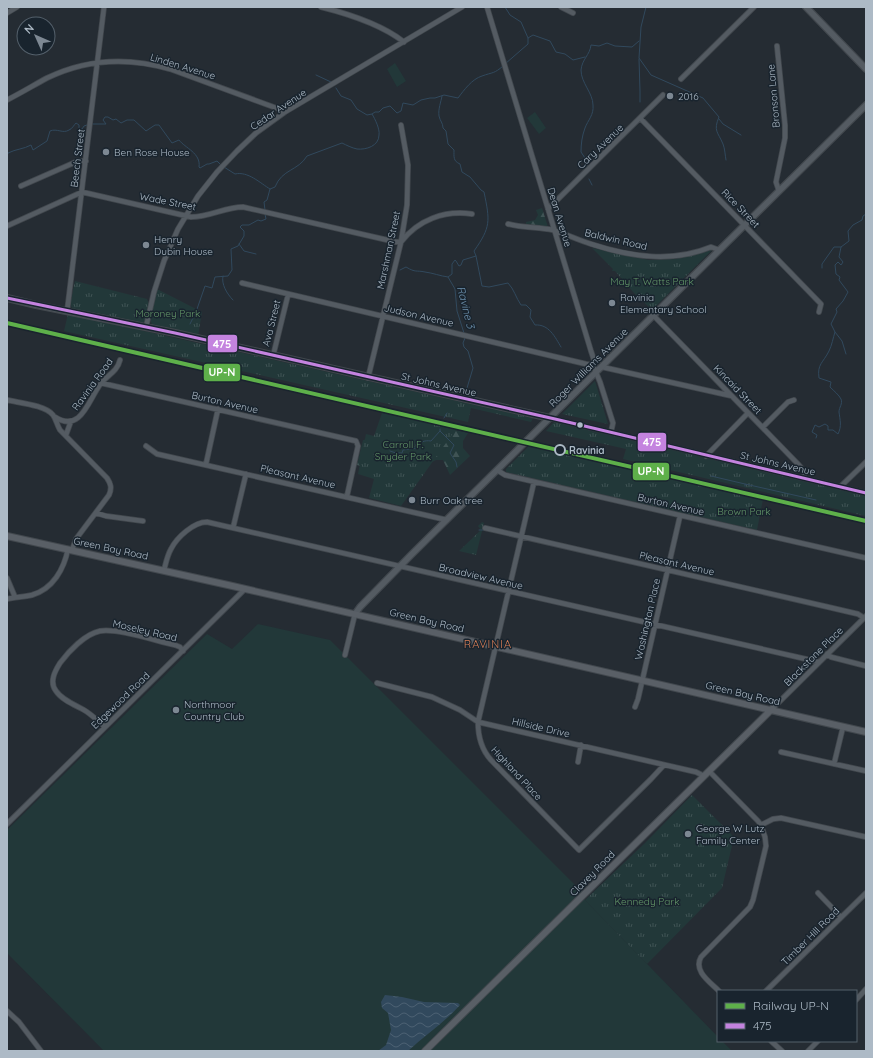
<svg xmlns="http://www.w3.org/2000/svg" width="873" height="1058" viewBox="0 0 873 1058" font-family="Quicksand,sans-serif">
  <defs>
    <pattern id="forest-firs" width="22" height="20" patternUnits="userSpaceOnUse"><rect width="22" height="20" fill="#223839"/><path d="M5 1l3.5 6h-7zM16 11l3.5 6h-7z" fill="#3f5354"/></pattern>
    <pattern id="park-tufts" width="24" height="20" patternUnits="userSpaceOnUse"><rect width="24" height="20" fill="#223839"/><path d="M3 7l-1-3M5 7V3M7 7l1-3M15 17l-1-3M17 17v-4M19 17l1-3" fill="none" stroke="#3f5354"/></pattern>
    <pattern id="water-waves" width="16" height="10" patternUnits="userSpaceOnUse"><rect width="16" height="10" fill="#31495d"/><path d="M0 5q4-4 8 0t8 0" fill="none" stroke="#4c6173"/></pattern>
  </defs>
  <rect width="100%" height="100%" fill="#252c33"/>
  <!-- grass -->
  <path fill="#223839" d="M395,63l11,18 -9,6 -10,-18z
    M535,112l11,16 -7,6 -12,-16z
    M258,624l72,16 251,251 4,9 133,137v4h4l10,10h-628l-97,-98v-123l200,-196 25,15z"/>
  <!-- forest -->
  <path fill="url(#forest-firs)" d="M542,208l6,19 -22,-3v-2l9,-2 3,-5 -2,-5z
    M433,425l35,8 -5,8v7l7,8 -20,19 -7,-15h-7l-16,8 -56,-1 -7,-2 6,-25 11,-1z"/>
  <!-- park -->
  <path fill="url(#park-tufts)" d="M592,248l57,12 26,-1 37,-9 -60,60 -18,-17 -19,-22h-3l1,-2z
    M75,281l72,18 2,5 -4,18 -3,1 -69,-13 -3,-6z
    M157,289l45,23 -4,24 -45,-10c-7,-10 1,-27 4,-37z
    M68,314l465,104 -2,4 -60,-14 -3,14 -404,-91z
    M595,381l13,43 -46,-10z
    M382,413l74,16 -55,77 -32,-8 5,-19 -16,-5 8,-40 8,2z
    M554,422l312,74v20l-243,-57 3,-10 -80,-18z
    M529,446l234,53 -6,31 -251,-58v-3z
    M482,522l2,1 -8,32 -17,-4 22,-21 -3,-4z
    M692,795l42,42 -12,51 -75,76 -62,-64 60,-57z"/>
  <!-- water -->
  <path fill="url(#water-waves)" d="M385,995l17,2 22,5 34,1 2,2c-16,18 -35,30 -52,46h-30l8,-6 5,-15 -3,-17 -6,-5 -1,-6z"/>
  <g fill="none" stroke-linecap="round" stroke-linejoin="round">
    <!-- stream -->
    <path stroke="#31495d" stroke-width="1" d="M505,7l5,8 11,7 7,16
      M646,7l-5,20 -2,31 12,17 52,23 16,19c-6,14 -1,15 4,27 2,5 2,11 3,16
      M639,59l1,32v11
      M505,64l23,-20v-6l5,-3 17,6 6,11 9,2 8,6 12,-3
      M316,75l15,7
      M336,88l5,8 10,4 6,9 10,6 5,-1
      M442,96c-1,6 -4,13 -3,20 1,5 4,7 4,12l3,3 2,13 6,6c0,7 -1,11 6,14l2,8 8,5 11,13 3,2c6,29 7,35 -10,59l2,5 -13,4 -2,5 -2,1 -3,-5 -1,-1 -3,4v10l-4,3 7,12 2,22 7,22
      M719,119l4,5 18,11
      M92,124h14l-3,-4 2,-3h3l5,3 3,-1 5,4 6,-3h7l12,11 9,-6h4l13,18 7,-3c6,8 22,13 20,27l1,1 7,-4h2l8,-3 4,4
      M7,156l1,-3c8,-4 16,-4 23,-8l2,5 14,-9 3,-10c7,-3 13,3 19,-1 3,-1 5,-5 7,-7l3,2v3l3,1 2,-3 3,-1
      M224,167l11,7c13,-3 25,9 35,15
      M586,168l-1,-10 -4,-6c0,-8 1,-16 4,-24 3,-8 9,-13 8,-23 0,-12 -12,-22 -12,-35 1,-11 9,-15 10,-25l8,1 8,-3 8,3 17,1 7,-6
      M589,179l3,6
      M265,210l-1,-8 3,-2 3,-11 5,-2c7,-18 23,-16 32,-31l35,-13c4,2 10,5 15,6 9,1 22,-3 22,-14 1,-6 -4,-16 -7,-21l3,-2h4l4,-4 7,-2 7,7 4,-2 2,-8 10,2 8,-5 9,-2h5l9,-3 14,3c6,-8 14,-19 24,-22 11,-4 12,-2 21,-10
      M239,244l5,7 12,3
      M476,256l6,30 7,1 19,-4c6,6 8,15 13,22h5l5,5 -1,7 5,8c14,-1 20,12 26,22
      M822,268v-4l12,-17h7
      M400,270l6,-3c10,6 10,3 19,5 8,1 15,4 23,5
      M223,276c-2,8 4,18 10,24
      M190,324l6,-12 9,-26 7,2 3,-11 13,-1 4,-6 -1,-21 7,-3 6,-10v-5l-4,-4 2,-2h7l9,-5 3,1 5,-2 -1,-5
      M835,332l7,9 4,13
      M457,391l3,-1 4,1 3,-3 6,-20 -5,-17 -4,-4 -1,-4 2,-5
      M444,418l3,-5
      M440,429v2l14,14 -4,8 6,9 1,5
      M816,438l1,-3 -5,-3 3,-7 4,2 6,-3 3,2v4h5l5,4c4,-8 2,-14 1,-22 0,-5 4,-8 2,-13 -2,-4 -7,-8 -11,-12l1,-5 -12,-4c-2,-14 4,-15 10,-27 3,-6 4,-13 6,-19l-4,-8 6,-12 -1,-3 7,-8 5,-9 -9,-12 1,-3 -4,-3 -1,-9 3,-3 3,3 2,-3 -4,-5 2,-10 8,-6 -1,-10 5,-6 9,-5 1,-4 3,-2
      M390,451l6,2h6l1,-3 13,-2c4,-6 8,-8 15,-7l9,-10
      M711,476l34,8
      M745,486v-2l71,16
      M479,530h6"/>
    <defs>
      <path id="minor" d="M321,7c28,7 60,17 83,35
        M487,7l104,344 3,9 -1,5 7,17 13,41 -2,9
        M561,7l12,6
        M7,13l10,-6
        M777,46l8,79v13l-9,44 3,9
        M681,79l73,-72
        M7,100c14,-7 27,-15 40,-22 39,-19 81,-21 123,-9l109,40 6,3
        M641,119l180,185 -2,8
        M21,186l57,-25h8
        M548,209l115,-114
        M508,224c14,4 30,3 45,6 13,4 25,10 38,14 40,13 81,19 120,3l8,3
        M7,226l75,-34 109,25c19,0 34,-10 52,-10l153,35h5c17,-22 43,-32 71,-28
        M242,283l344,81 7,1
        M67,312l37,-305
        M653,315l144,148 7,8v7
        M146,327l8,-35 10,-31 14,-32 20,-33 19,-24 20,-21 19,-18 29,-21 177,-105
        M272,356l2,-4 14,-57
        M602,367l130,29
        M368,378l33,-136 6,-37 1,-40 -7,-40
        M101,383l255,58 2,5 -11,50
        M7,400c13,3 38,5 46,15 3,4 4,10 7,15l47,48c4,6 5,10 2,17l-33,44 -4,11
        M55,417c25,16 33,-15 44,-31 6,-10 18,-13 21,-26
        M550,418l316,75
        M763,427l25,-25 6,-2
        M66,435l5,-14
        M146,446l11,8 290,66
        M706,456l42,-43
        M206,464l12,-55
        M497,470l8,5 361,83
        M534,482l-56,240c0,15 3,27 13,38l88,90 72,-71 13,-14
        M840,487l26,-25
        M96,513l10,3 37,5
        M233,528l13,-54
        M485,528l343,79 30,7 6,4
        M164,570c2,-7 3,-14 7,-21 6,-12 23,-27 36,-27l612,140
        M7,578l8,19
        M7,599c8,-2 17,-2 25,-4 21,-6 32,-26 36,-46
        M827,654l4,3 35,9
        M345,655l10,-41
        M377,683l55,14 28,13 18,12 218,50 8,4
        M635,707l3,-8 42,-183
        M772,709l94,-93
        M105,727c-7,-6 -14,-13 -21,-17 -9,-5 -22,-10 -28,-19 -7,-9 -1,-20 4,-28 9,-12 25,-29 40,-32 18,-3 56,10 75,14l5,2 3,4
        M781,752l85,19
        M578,762l3,-17
        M834,764l9,-37
        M709,771l49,50 3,4 4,12 1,9 -13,54 -3,7 -49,50c-8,14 9,25 18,34
        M7,824l238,-235
        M761,825l12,-6 8,-1 85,19
        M818,893l23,24
        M766,991l100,-98
        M856,1000l10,-11
        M7,1011l12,11 22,29
        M771,1041l11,10
        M808,1051l10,-10"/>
      <path id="tertiary" d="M806,7l60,62
        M7,298l29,7 139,28 375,85
        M355,614l5,-7 51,-52 455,-450"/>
      <path id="secondary" d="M7,536l221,49 638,147
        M425,1051l347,-342"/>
    </defs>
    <!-- minor casing -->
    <use href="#minor" stroke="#42484e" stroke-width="6"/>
    <!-- tertiary casing -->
    <use href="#tertiary" stroke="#42484e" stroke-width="8"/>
    <!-- secondary casing -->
    <use href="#secondary" stroke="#42484e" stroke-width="8"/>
    <!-- minor -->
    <use href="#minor" stroke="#545b62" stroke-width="4.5"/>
    <!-- tertiary -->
    <use href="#tertiary" stroke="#545b62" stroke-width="5.5"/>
    <!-- secondary -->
    <use href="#secondary" stroke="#595f66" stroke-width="6"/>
    <defs>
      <path id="bus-1" d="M7,298l168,35 380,86 311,74"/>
    </defs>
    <!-- bus-1 casing -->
    <use href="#bus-1" stroke="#19242e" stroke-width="6"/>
    <!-- bus-1 -->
    <use href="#bus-1" stroke="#c483df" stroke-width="3"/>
    <defs>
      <path id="rail-1" d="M7,323l859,198"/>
    </defs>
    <!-- rail-1 casing -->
    <use href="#rail-1" stroke="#19242e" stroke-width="7"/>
    <!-- rail-1 -->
    <use href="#rail-1" stroke="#5eb04a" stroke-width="4"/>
  </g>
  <!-- markers -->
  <g fill="#7d8893" stroke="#19242e" stroke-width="1.5">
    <circle cx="670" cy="96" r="4"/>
    <circle cx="106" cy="152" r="4"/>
    <circle cx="146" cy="245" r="4"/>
    <circle cx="612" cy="303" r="4"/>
    <circle cx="412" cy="500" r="4"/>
    <circle cx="176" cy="710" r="4"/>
    <circle cx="688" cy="834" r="4"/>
  </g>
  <circle fill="#adbac6" stroke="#19242e" stroke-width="1.5" cx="580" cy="425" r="3.5"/>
  <circle fill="#19242e" stroke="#adbac6" stroke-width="2" cx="560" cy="450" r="5"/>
  <g text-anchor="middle" stroke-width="3" stroke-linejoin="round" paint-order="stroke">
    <!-- street labels -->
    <g font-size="10" fill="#adbac6" stroke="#19242e">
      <text transform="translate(183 66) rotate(17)" y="4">Linden Avenue</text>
      <text transform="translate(773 96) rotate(-95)" y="4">Bronson Lane</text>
      <text transform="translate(278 109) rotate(-34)" y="4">Cedar Avenue</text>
      <text transform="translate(600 146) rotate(-44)" y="4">Cary Avenue</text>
      <text transform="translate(77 158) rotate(-83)" y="4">Beech Street</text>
      <text transform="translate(168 201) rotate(11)" y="4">Wade Street</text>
      <text transform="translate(741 208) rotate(46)" y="4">Rice Street</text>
      <text transform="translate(560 217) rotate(73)" y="4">Dean Avenue</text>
      <text transform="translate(616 239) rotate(13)" y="4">Baldwin Road</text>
      <text transform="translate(388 250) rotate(-78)" y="4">Marshman Street</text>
      <text transform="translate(419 315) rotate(13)" y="4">Judson Avenue</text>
      <text transform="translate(271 323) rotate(-76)" y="4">Ava Street</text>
      <text transform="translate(588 367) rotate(-45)" y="4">Roger Williams Avenue</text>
      <text transform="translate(92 384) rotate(-54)" y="4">Ravinia Road</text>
      <text transform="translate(439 384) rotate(13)" y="4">St Johns Avenue</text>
      <text transform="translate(738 389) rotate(46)" y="4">Kincaid Street</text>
      <text transform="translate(225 402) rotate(13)" y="4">Burton Avenue</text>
      <text transform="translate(778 463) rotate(13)" y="4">St Johns Avenue</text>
      <text transform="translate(298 476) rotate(13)" y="4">Pleasant Avenue</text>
      <text transform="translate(671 504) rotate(13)" y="4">Burton Avenue</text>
      <text transform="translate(111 548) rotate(12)" y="4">Green Bay Road</text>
      <text transform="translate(677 563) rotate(13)" y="4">Pleasant Avenue</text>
      <text transform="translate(481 576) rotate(13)" y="4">Broadview Avenue</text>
      <text transform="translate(647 619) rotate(-77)" y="4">Washington Place</text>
      <text transform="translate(427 620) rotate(13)" y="4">Green Bay Road</text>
      <text transform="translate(145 630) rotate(13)" y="4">Moseley Road</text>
      <text transform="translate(813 656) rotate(-45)" y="4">Blackstone Place</text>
      <text transform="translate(743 693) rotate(13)" y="4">Green Bay Road</text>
      <text transform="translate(120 700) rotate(-44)" y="4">Edgewood Road</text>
      <text transform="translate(541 727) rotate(13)" y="4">Hillside Drive</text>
      <text transform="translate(517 773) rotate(47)" y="4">Highland Place</text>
      <text transform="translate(592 873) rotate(-45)" y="4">Clavey Road</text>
      <text transform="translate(810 936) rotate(-45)" y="4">Timber Hill Road</text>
    </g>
    <!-- poi labels -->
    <g font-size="10" fill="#adbac6" stroke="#19242e" text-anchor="start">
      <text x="678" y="100">2016</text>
      <text x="114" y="156">Ben Rose House</text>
      <text x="154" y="243">Henry<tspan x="154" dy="12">Dubin House</tspan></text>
      <text x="620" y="301">Ravinia<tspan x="620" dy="12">Elementary School</tspan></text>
      <text x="420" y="504">Burr Oak tree</text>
      <text x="184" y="708">Northmoor<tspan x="184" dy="12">Country Club</tspan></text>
      <text x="696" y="832">George W Lutz<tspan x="696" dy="12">Family Center</tspan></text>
    </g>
    <!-- park labels -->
    <g font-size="10" fill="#649769" stroke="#19242e">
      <text x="652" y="285">May T. Watts Park</text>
      <text x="168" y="317">Moroney Park</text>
      <text x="403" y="448">Carroll F.<tspan x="403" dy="12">Snyder Park</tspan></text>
      <text x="744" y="515">Brown Park</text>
      <text x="647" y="905">Kennedy Park</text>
    </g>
    <!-- stop labels -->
    <g font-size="10" font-weight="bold" fill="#adbac6" stroke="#19242e" text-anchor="start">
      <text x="569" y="454">Ravinia</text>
    </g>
    <!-- water labels -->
    <g font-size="11" font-style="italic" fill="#6c8fab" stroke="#19242e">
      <text transform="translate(466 307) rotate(76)" y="4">Ravine 3</text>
    </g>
    <!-- neighbourhood labels -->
    <g font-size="11" letter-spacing="1" fill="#d87e56" stroke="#19242e">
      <text x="488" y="648">RAVINIA</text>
    </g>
  </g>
  <g stroke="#19242e" stroke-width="1.5">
    <rect x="207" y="334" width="31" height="19" rx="4" fill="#c483df"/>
    <rect x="203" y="363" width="38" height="19" rx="4" fill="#5eb04a"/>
    <rect x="637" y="432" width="30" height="20" rx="4" fill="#c483df"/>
    <rect x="632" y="462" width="38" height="19" rx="4" fill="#5eb04a"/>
  </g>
  <g font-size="11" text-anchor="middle" font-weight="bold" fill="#fff">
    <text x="222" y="348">475</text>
    <text x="222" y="376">UP-N</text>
    <text x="652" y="446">475</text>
    <text x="651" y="475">UP-N</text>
  </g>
  <!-- border -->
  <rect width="873" height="1058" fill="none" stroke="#adbac6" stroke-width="16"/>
  <!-- legend -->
  <rect x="717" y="990" width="140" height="52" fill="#19242e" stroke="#54606b"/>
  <rect x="725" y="1003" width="20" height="6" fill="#5eb04a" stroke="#54606b"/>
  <text x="753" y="1010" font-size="12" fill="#adbac6">Railway UP-N</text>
  <rect x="725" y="1023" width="20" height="6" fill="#c483df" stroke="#54606b"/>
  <text x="753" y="1030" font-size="12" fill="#adbac6">475</text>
  <!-- north arrow -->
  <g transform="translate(36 36) rotate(315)"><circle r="19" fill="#19242e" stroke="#54606b"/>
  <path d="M0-3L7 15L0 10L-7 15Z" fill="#7d8893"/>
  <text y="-6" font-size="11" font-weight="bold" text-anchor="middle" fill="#adbac6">N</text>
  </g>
</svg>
